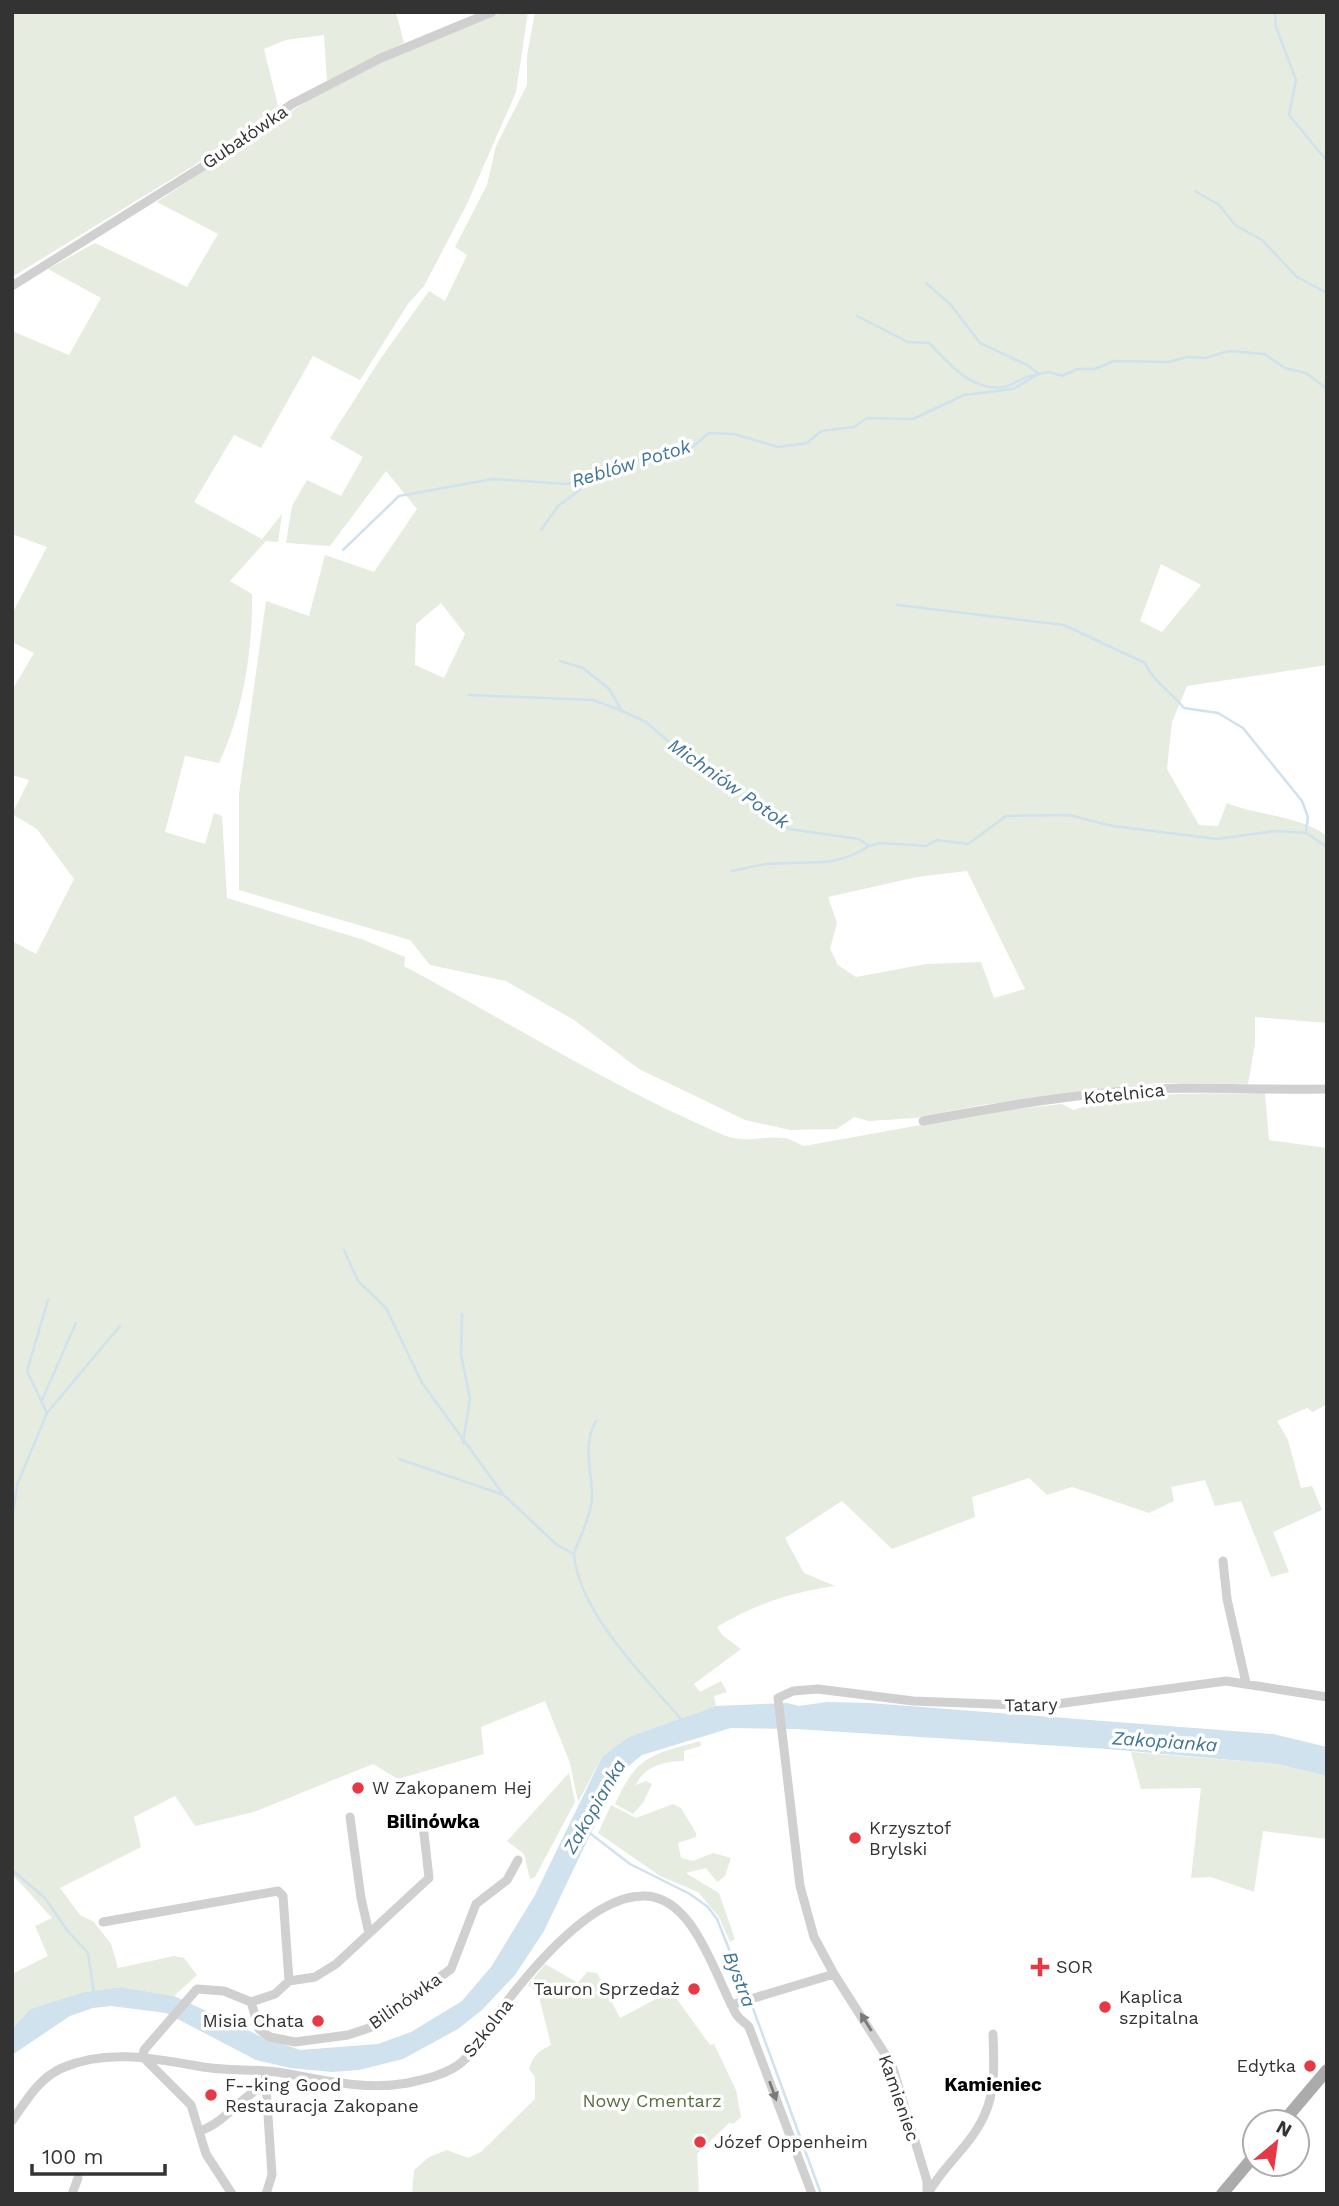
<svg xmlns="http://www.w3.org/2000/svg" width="1339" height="2206" viewBox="0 0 1339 2206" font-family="'Work Sans',sans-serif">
  <rect width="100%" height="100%" fill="#fff"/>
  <!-- green -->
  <path fill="#e6ecdf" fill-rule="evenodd" d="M12,12h384l8,31 -77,38 -3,-46 -38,5 -22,9 14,57 -85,60 -181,111z
    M503,12h25l-12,80 -49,112 -43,82 -16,18 -48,76 -47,-24 -52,92 -27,-13 -40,67 68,37 20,-25 -4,28 -12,-1 -36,40 22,13c1,55 -9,119 -33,169l-34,-7 -20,76 40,12 9,-31 8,3 5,82 137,42 41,17 -1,9c105,56 207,121 317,168 25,11 41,1 63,4 7,1 14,6 20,8l189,-34 69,-8 11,6c63,-21 126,-15 192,-17l4,47 58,8v256l-14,8 -6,-4 -30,13 11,19 13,48 11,-2 10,24 -49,22 16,40 -18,5 -30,-76 -26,5 -10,-26 -34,7 3,14 -25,12 -77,-26 -25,8 -18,-17 -57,19 3,20 -83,32 -50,-48 -57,37 19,35 31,13c-43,6 -81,18 -118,41l5,8 19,14 -47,35 6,8 21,-11 6,11 -13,4 2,10 -88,31 -26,20 -24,45 -8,-39 -25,-62 -64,26 3,27 -86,25 -25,-15 -119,48 -59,14 -20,-30 -41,21 7,30 -81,41 20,27 14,7 17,22 7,24 56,-12 10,2 13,17 -23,21 -53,-9 -37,5 -54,17 -18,20v-55l36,-18 -13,-30 17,-8 -40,-44v-933l24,13 38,-75 -37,-50 -25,-15 17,-34 -17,-5v-85l22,-37 -22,-11v-28l35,-67 -35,-13v-203l57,24 32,-57 -53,-29 47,-26 92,44 31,-53 -61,-32 151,-102 96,-49z
    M535,12h792v653l-140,21 -15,36 -5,47 32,56 19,1 9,-23c34,14 69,11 100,33v187l-72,-6v27l-7,40 -91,-1 -176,22 -65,13 -47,3 -15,-4 -17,12 -47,1 -45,-10 -106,-51 -65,-49 -68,-39 -76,-16 -20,-25 -171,-50v-96l27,-193 43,15 16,-61 49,17 43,-63 -31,-38 -56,75 -44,-3 6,-37 15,-26 34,16 22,-39 -33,-19 51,-80 48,-67 16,10 22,-46 -12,-8 32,-62 9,-39 31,-61v-29zM1161,564l40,21 -39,47 -22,-11zM441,603l24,31 -21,44 -29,-13 1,-41zM967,871l58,118 -31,9 -13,-36 -55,2 -70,13 -18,-12 -8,-16 7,-26 -9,-26 89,-20z
    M700,1741l1,5 -17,5v10c-19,0 -40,5 -48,24l10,-4 6,3 -9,19 -10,11 -18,-10c22,-49 36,-49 85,-63z
    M1131,1752l146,12 50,12v63l-64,-8 -9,61 -43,-15 -20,1 10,-90 -60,1z
    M569,1773l6,29 -40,75 -5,2 -6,-25 -17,-13z
    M673,1804l8,4 15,25v4l-18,6 3,15 12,3 20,-8 18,5 -6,18 -8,6 -11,-14 -20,5 33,20 16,46 -5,3 -11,-25 -21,-25 -38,-16 -62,-43 13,-28 25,13z
    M545,1964l33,19 9,-11 10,1 23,45 51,-27 39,54 4,-1 22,46 5,27 -8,7 -4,-1 -32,31 2,40h-287l2,-24 15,-13 18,-7 21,8 13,-6 54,-53v-22l-6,-8c4,-14 10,-18 22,-24l-13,-52 -10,-8z"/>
  <!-- water -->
  <path fill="#cfe2ee" d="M827,1702l43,1 403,31 54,13v29l-50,-12 -170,-15 -311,-20 -65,-1 -89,27 -17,14 -37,70 -44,92 -29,44 -33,35 -24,19 -55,30 -44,11 -27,2 -42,-4 -34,-8 -90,-47 -55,-7 -18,2 -23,8 -58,39v-26l18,-20 54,-17 37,-5 53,9 86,40 40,14 78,-6 33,-12 51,-31 29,-34 44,-72 67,-138 26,-20 88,-31 71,-3 12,3z"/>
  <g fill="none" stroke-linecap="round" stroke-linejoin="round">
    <!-- stream -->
    <path stroke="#cfe2ee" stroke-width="2.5" d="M1275,12l1,15 20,53 -7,35 38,46
      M1195,191l24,14 16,20 27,15 35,37 30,16
      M926,283l25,22 29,38 49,23 10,8
      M857,316l51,26 21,1c21,21 42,49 75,44 10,-2 20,-11 31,-12
      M541,530l17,-24 39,-29
      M343,550l56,-54 94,-17 75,5 57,-21 66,-15 18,-15 25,1 44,13 29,-4 14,-12 33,-4 13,-9 46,1 51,-24 49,-6 26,-15 10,-2 13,4 15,-7h18l19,-8 54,1 20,-5 17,1 24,-7 35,3 21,14 21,5 21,16
      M897,605l167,20 81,38c6,16 27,30 39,45l34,5 25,15 59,73 6,16 -2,14
      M560,661l23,7 26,21 13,22 24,11 44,38 61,37 38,32 70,10 10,7 12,-3 45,3 11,-6 31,4 38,-28 63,-1 44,11 104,13 59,-8 30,2 21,14
      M469,695l124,5 27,10
      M732,871c12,-2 25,-6 37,-7 38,-4 66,5 100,-18
      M344,1250l14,31 28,27 36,75 81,111
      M462,1314l-1,40 9,45 -7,44
      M42,1400l34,-77
      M47,1413l-20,-42 21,-71
      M399,1459l105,36 53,50 17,9c5,59 69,121 107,165
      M12,1522l5,-37 30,-72 73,-87
      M574,1553c6,-16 18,-40 18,-57 0,-24 -10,-51 4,-75
      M591,1834l39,30 60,30 18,13 9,12 31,78
      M12,1870l33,28 22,32 21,23 6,40
      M751,2003l70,191"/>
    <!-- minor -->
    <path stroke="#d0d0d0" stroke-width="9" d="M12,286l190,-119 90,-63 89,-46 111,-46
      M923,1121c85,-16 173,-31 260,-33 48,0 96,2 144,1
      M1223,1561l4,38 19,84
      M350,1817l11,81 8,35
      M103,1922l175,-31 5,5 6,85
      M251,2002l8,27 11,8 25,5 53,-7 21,-7 82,-59 25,-65 31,-24 11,-20
      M731,2005l103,-31
      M265,2071l7,104 -6,19
      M12,2121c14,-20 27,-43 50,-53 45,-20 95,-9 141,-1 25,4 49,2 74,5 45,7 85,19 131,11 18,-4 40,-9 54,-21 10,-9 17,-23 25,-34 31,-43 100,-134 158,-132 49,1 70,80 90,116 3,7 9,9 14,15l63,167
      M200,2131c26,-9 41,-35 65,-46
      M929,2192c15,-27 42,-47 55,-76 12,-25 10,-54 9,-82
      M72,2194l6,-16
      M232,2194l-26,-40 -15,-49 -48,-48 1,-7 53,-61 27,2 27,11 24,-8 14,-13 26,-4 21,-13 93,-86 -6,-53
      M927,2194v-13l-35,-116 -58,-91 -20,-37 -14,-51 -22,-188 15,-7 25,-2 95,12 129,5 184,-25 101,16"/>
    <!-- major -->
    <path stroke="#ababab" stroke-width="12" d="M1283,2122l44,-52
      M1222,2194l33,-39"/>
  </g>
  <!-- one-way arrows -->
  <defs><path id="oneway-solid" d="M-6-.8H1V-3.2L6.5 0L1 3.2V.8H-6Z" transform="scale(1.75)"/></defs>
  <g fill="#7a7a7a">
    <use href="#oneway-solid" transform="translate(866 2022) rotate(-122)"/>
    <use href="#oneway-solid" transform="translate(773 2091) rotate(70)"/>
  </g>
  <!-- markers -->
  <g fill="#e63946" stroke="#fff" stroke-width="2.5">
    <circle cx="358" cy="1788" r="7"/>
    <circle cx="855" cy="1838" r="7"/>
    <path d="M1036.5 1956.5h7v7h7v7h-7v7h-7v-7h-7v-7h7z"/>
    <circle cx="694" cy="1989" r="7"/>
    <circle cx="1105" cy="2007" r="7"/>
    <circle cx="318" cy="2021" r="7"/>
    <circle cx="1310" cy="2066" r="7"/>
    <circle cx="211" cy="2095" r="7"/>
    <circle cx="700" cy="2142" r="7"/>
  </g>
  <g text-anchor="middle" stroke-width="7" stroke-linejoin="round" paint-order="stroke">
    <!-- street labels -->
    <g font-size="18" fill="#333" stroke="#fff">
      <text transform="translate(245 137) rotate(-34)" y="6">Gubałówka</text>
      <text transform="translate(1124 1094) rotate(-6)" y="6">Kotelnica</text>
      <text transform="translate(1031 1705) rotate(-1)" y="6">Tatary</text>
      <text transform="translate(405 2001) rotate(-35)" y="6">Bilinówka</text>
      <text transform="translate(488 2028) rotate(-52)" y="6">Szkolna</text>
      <text transform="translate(899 2098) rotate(71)" y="6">Kamieniec</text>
    </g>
    <!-- poi labels -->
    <g font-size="18" fill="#333" stroke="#fff" text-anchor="start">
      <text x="372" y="1794">W Zakopanem Hej</text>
      <text x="869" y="1834">Krzysztof<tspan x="869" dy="21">Brylski</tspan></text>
      <text x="1056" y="1973">SOR</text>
      <text x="680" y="1995" text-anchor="end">Tauron Sprzedaż</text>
      <text x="1119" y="2003">Kaplica<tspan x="1119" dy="21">szpitalna</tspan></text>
      <text x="304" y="2027" text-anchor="end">Misia Chata</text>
      <text x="1296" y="2072" text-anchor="end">Edytka</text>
      <text x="225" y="2091">F--king Good<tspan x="225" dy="21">Restauracja Zakopane</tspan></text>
      <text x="714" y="2148">Józef Oppenheim</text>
    </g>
    <!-- park labels -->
    <g font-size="18" fill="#56703f" stroke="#fff">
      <text x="652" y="2107">Nowy Cmentarz</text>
    </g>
    <!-- water labels -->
    <g font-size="19" font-style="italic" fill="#3f7597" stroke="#fff">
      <text transform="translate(631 463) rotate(-17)" y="7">Reblów Potok</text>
      <text transform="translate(729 783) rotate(35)" y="7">Michniów Potok</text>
      <text transform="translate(1165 1741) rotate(4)" y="7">Zakopianka</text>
      <text transform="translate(594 1806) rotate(-60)" y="7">Zakopianka</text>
      <text transform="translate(740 1979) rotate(69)" y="7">Bystra</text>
    </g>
    <!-- neighbourhood labels -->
    <g font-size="19" font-weight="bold" fill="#000" stroke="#fff">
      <text x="433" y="1828">Bilinówka</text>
      <text x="993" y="2091">Kamieniec</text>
    </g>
  </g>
  <!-- border -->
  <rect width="1339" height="2206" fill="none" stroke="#333333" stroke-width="28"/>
  <!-- north arrow -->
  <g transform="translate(1276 2143) rotate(29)"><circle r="33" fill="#ffffff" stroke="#adadad" stroke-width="2"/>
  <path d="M0-5L12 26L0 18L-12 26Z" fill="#e63946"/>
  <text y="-10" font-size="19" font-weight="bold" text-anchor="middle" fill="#333333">N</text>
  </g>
  <!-- scale -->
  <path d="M32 2164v10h133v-10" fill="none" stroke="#333333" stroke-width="3.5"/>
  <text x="42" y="2164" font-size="21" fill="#333333" stroke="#ffffff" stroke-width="5" paint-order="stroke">100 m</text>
</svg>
